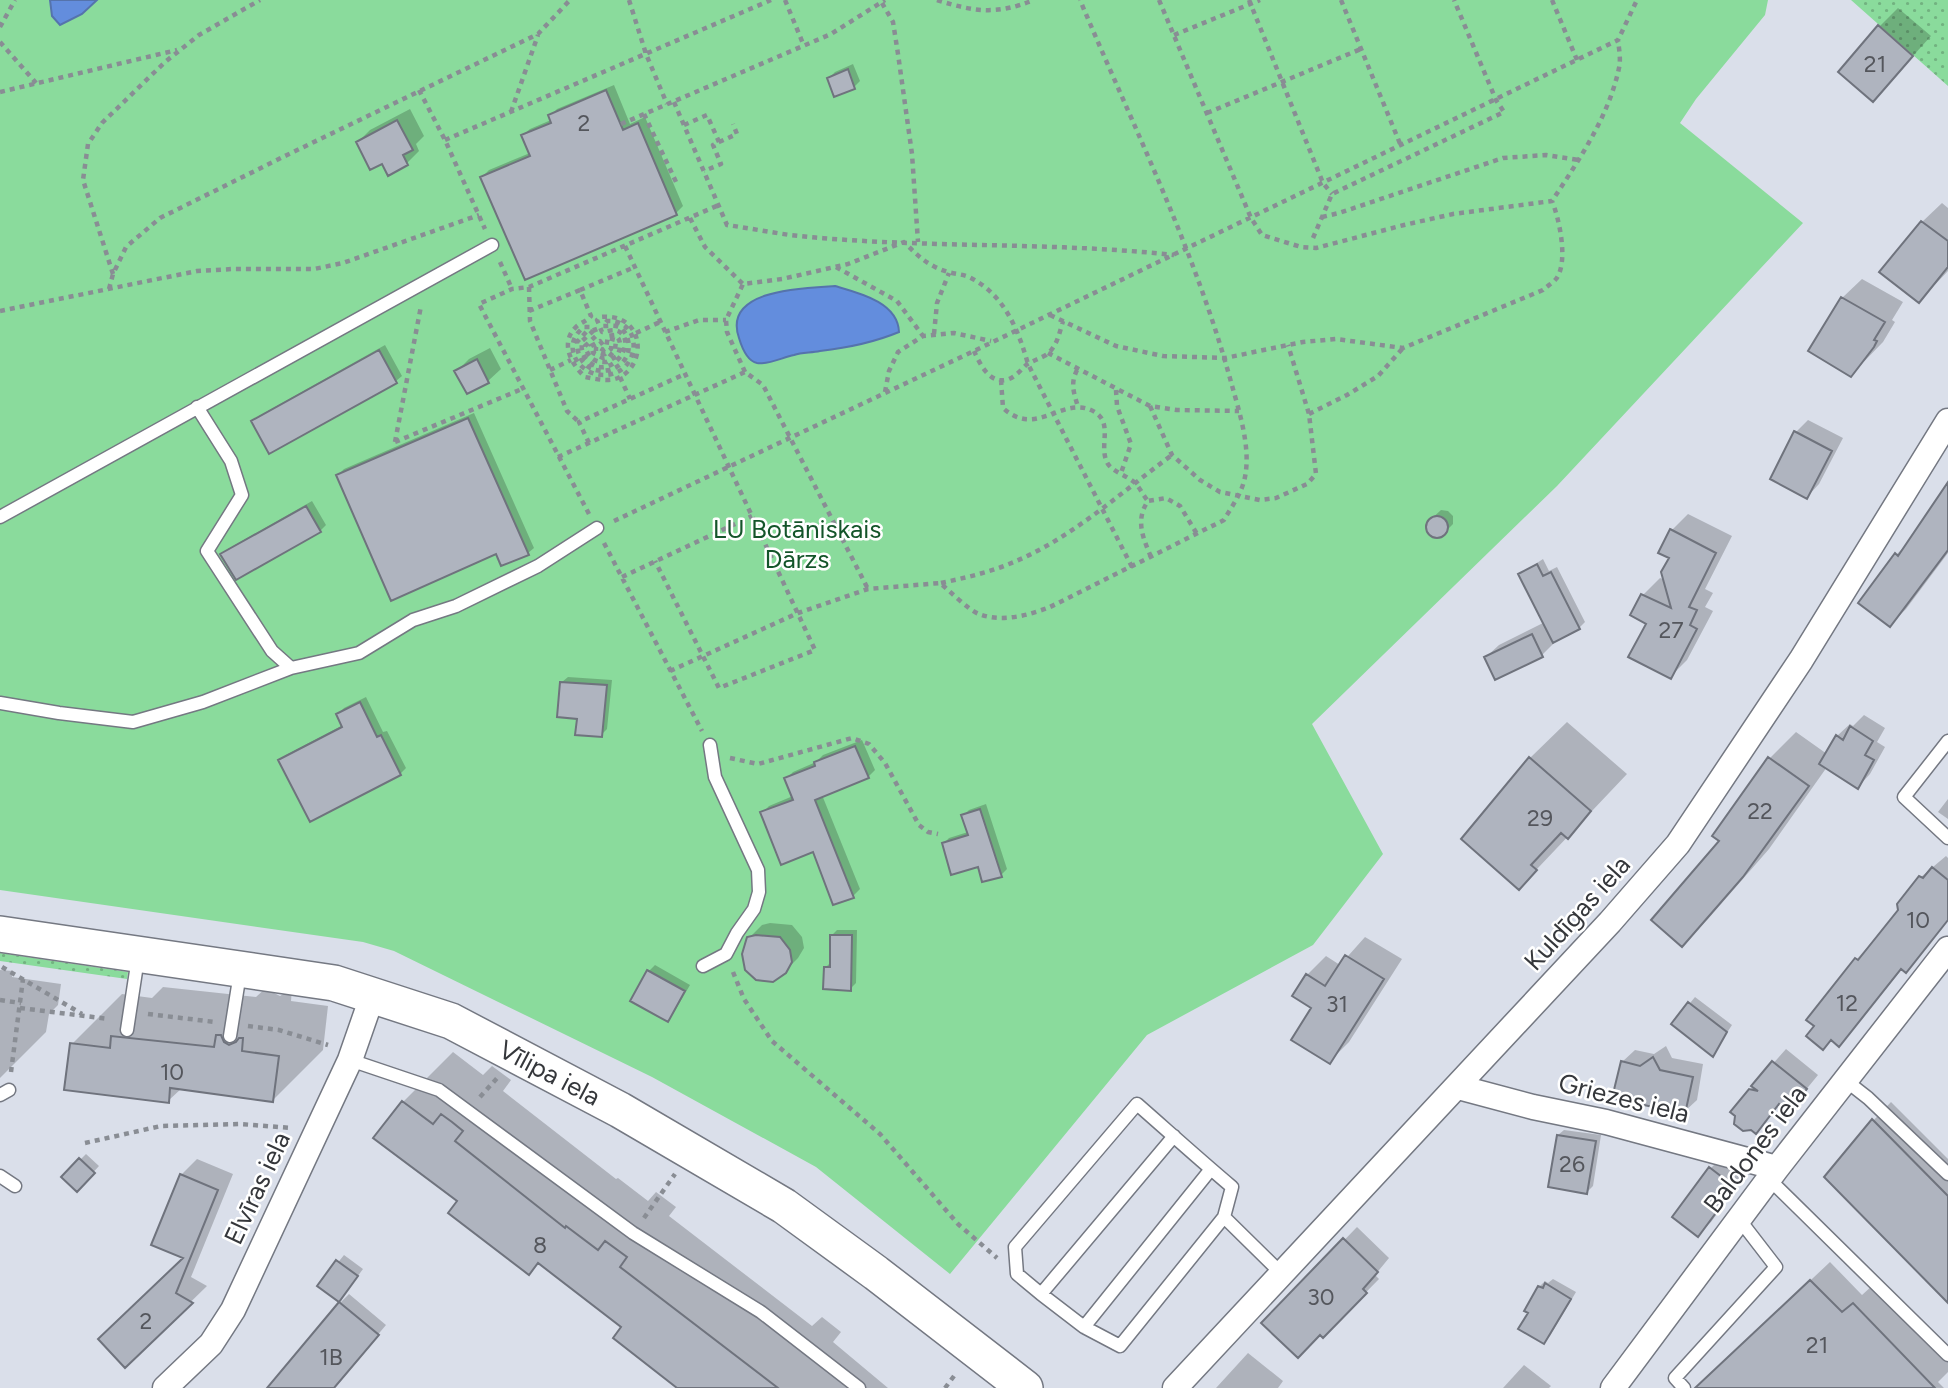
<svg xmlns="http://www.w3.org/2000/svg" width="1948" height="1388" viewBox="0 0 1948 1388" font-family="Figtree,sans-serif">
  <defs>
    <pattern id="grass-dots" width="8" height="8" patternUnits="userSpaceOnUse" patternTransform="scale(1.75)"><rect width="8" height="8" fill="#8adb9c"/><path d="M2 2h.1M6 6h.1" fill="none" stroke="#72b280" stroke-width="1.8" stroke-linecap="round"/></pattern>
  </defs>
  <rect width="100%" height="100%" fill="#dadfea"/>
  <!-- grass -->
  <path fill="url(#grass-dots)" d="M1851,0h97v86z
    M0,953l128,19 -1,7 -127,-18z"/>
  <!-- garden -->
  <path fill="#8adb9c" d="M0,0h1768l-3,15 -69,84 -16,24 123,100 -246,263 -245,238 71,130 -70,91 -166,90 -197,239 -134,-107 -164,-90 -258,-126 -31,-9 -363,-52z"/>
  <!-- water -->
  <path fill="#638ddd" stroke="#5573ac" stroke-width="2" d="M50,0h47l-15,14 -22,11 -8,-9z
    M835,286c24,7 63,16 64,46 -24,10 -53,16 -79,19 -9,2 -18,1 -26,4 -11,2 -25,10 -37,8 -10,-2 -15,-15 -18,-25 -17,-49 65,-50 96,-52z"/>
  <!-- shadow -->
  <path fill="#0003" d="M1898,8l33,28 -58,64 6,-73z
    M853,64l7,17 -6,6 -25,-9 6,-6z
    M614,85l16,39 15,-7 38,89 -7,7 -150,65 -44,-101 7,-7 41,-17 -7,-18 7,-6 21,-9 -1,-4 7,-7z
    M410,109l14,27 -8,8 3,7 -12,12 -25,-1 -24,-20 12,-12z
    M1942,203l6,5v63l-20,21 -47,-20 41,-50z
    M1862,279l41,23 -11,18 3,2 -12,20 -32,33 -9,-77z
    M385,345l17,31 -6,5 -126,71 -17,-31 6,-5z
    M490,348l11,21 -13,12 -31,-10 12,-12z
    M474,413l60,135 -6,5 -31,-1 -159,-77 6,-6z
    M1808,420l35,18 -24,46 -12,13 -11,-65z
    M1948,485v68l-42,56 -16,16 6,-70 16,-16z
    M312,501l14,24 -6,6 -98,24 6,-6z
    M1441,510l7,1 5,5v8l-12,12h-8l-5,-6v-8z
    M1688,514l44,22 -27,53 8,4 -8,14 8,4 -26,49 -17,17 -22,-54 -16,-8 11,-20 17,-17 5,2 6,-23 1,-27z
    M1543,559l6,12 8,-4 28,55 -6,6 -26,13 1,2 -12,12 -56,2 13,-12 46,-23 -25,-48z
    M568,677l44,3 -5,49 -6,6 -39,-53z
    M366,697l17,35 4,-1 19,37 -6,6 -120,-13 6,-6 57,-30 -5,-11 6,-6z
    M1864,715l21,13 -8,14 8,5 -15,27 -12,13 -31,-20 -58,82 -61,70 -26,26 40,-104 -8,-5 56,-78 26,-26 31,22 10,-18 13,-12 3,2z
    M1567,722l60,52 -108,114 11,-130z
    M862,740l13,30 -7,7 -46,18 38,94 -7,7 -39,-46 -52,-37 7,-7 24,-10 -7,-17 7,-7 23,-10 7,-7z
    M1948,799v20l-10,-7z
    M986,804l21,65 -6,6 -58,-31 6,-6 19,-6 -5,-16 6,-6z
    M1946,856l2,2v62l-45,48 -64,77 18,-86 43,-49 -2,-6 23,-27z
    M770,923l22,2 10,12 2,11 -6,10 -13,13 -36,-33 13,-13z
    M837,930h20l-1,53 -6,6 -24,-22 5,-5v-26z
    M1365,937l37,22 -53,83 -19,19 -16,-54 -7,-32 19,-19 14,9z
    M655,965l35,20 -17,29 -5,6 -19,-49z
    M0,970l13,1 -1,6 49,7 -3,21 -9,9 -3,18 -46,46z
    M268,986h3l3,7 6,3 12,-7 -1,12 37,5 -5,44 -50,50 -91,-12 -14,13 -96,-57 50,-50 30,4 11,-11 93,10z
    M1695,997l37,28 -19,29 -40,-30z
    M1666,1046l6,12 31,6 -6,36 -13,12 -62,-50 13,-12 19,4z
    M1786,1049l32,26 -18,22 -20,6 -24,28 -6,-41z
    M453,1052l30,23 9,-9 19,14 -8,11 113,88 2,-1 30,23 8,-9 20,15 -7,9 143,110 10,-9 19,15 -8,10 55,46h-208l-56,-62 -85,-64 -10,11 -70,-72 -83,-64 27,-35z
    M1891,1102l57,57v141l-75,-179z
    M1564,1130l37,5 -8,51 -6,6 -29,-57z
    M86,1154l13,12 -22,24 -14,-13z
    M1723,1156l23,18 -35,48 -13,12 12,-65z
    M197,1159l36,15 -42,103 16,9 -81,79 60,-108 -5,-82z
    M1357,1227l32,31 -14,17 4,4 -56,57 -3,-3 -56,-10z
    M344,1255l19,14 -23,31 2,1 7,-7 37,31 -53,63h-64l73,-87 -22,-16z
    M1830,1262l32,33 11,-10 75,77v10l-10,10 6,6h-226l9,-29z
    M1553,1279l23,13 -26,44 -6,6 -14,-29 9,-26 6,-6 3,2z
    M1248,1353l35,28 -5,7h-62z
    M1524,1365l27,21 -2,2h-46z"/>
  <!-- building -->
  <path fill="#afb4bf" stroke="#6f737d" stroke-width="2" d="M1878,25l35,31 -40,46 -35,-30z
    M848,69l7,20 -21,8 -7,-19z
    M606,90l17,40 15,-7 39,92 -152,65 -45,-103 50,-21 -9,-21 30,-12 -3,-8z
    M397,120l16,30 -10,5 5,10 -20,11 -6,-12 -12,6 -14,-28z
    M1921,221l27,20v26l-29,36 -40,-31z
    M1841,297l44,25 -11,18 3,1 -3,6 -23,30 -43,-26z
    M379,350l18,33 -128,71 -18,-33z
    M477,359l12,24 -22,11 -13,-23z
    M468,418l61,137 -28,11 -5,-12 -105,47 -55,-126z
    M1794,431l38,20 -25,48 -37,-20z
    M1948,482v68l-58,77 -32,-24 37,-50 3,3z
    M306,506l15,26 -85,48 -16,-26z
    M1426 527a11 11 0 1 1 22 0a11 11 0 1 1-22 0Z
    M1670,529l46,24 -27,54 8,3 -7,15 7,4 -26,50 -43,-22 18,-33 -16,-9 11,-21 30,14 -10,-36 8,-14 -11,-5z
    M1537,564l6,12 8,-4 29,57 -27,14 -35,-69z
    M1532,634l11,23 -48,23 -11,-23z
    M560,682l47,3 -5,52 -27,-2 2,-16 -20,-2z
    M360,702l17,35 4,-2 20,40 -91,47 -32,-62 64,-33 -6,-13z
    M1850,726l23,15 -8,14 9,5 -16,29 -39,-25 17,-29 7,5z
    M855,746l14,32 -54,22 39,98 -21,7 -20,-53 -32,13 -21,-53 33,-12 -9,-22 31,-12 -1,-4z
    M1529,757l62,54 -23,28 -7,-6 -30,32 6,5 -18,20 -58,-51z
    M1768,757l41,29 -66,91 -61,70 -31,-27 68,-79 -7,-5z
    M980,809l22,68 -20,5 -4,-15 -27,8 -9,-32 26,-8 -7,-20z
    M1932,867l16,13v40l-42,53 -5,-4 -62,78 -8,-7 -8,10 -17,-14 8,-10 -8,-6 49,-62 3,2 40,-50 -1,-6 22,-28 4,2z
    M756,935l24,2 10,13 2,12 -6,11 -13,9 -17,-2 -11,-10 -3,-16 5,-17z
    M830,935h22l-1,56 -28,-2 1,-22h6z
    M1345,955l39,24 -54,85 -39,-24 20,-32 -19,-12 14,-22 19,12z
    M647,970l38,21 -17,31 -38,-21z
    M1688,1002l39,30 -14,25 -42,-33z
    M216,1035h5l3,7 5,3 7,-3 3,-4h4l-1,13 37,5 -6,46 -103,-14 -1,15 -105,-13 6,-47 40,5 1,-12 103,11z
    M1653,1057l7,13 33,7 -8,37 -73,-16 9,-37 19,5z
    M1772,1061l35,28 -19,23 -9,-8 -23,30 -5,-4 -8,1 -9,-7 1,-8 -5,-4 19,-23 9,2 -7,-5z
    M402,1101l31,23 8,-10 11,8 11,9 -8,10 110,87 1,-2 32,24 7,-9 22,16 -7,10 158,121h-101l-64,-50 8,-11 -83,-64 -9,12 -81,-62 9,-12 -84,-63z
    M1872,1119l76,77v107l-124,-126z
    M1557,1135l39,6 -9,53 -39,-7z
    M79,1158l16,15 -18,19 -16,-15z
    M1709,1167l26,20 -37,50 -26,-20z
    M180,1174l38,16 -42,103 17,10 -68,65 -27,-29 85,-81 -32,-13z
    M1343,1238l35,34 -15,17 4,4 -44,45 -3,-3 -22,23 -37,-35z
    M336,1260l22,16 -19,26 -22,-16z
    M1810,1280l32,32 11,-9 82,85h-240z
    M1545,1283l26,16 -27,45 -26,-15 10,-16 -4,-2 14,-25 5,2z
    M339,1302l40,33 -45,53h-67z"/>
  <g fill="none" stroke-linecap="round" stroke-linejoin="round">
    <defs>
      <path id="lane" d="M197,407l34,54 11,34 -35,56 65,100 19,17 68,-15 54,-33 43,-14 82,-40 59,-38
        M0,517l492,-272
        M0,703l59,10 74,9 70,-20 88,-34
        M1948,741l-44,56 44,41
        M703,966l23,-12 11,-21 17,-24 5,-17 -1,-22 -43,-93 -5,-32
        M127,1030l11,-72
        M230,1036l10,-63
        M350,1060l89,30 194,143 128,79 98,76
        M1845,1080l23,18 80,76
        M0,1095l9,-5
        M1174,1136l-133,158 -24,-20 -2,-27 122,-143c32,28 63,56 95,83l-8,30 58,57
        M0,1176l15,10
        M1769,1179l179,176
        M1041,1294l43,33 127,-158
        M1084,1327l36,19 104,-129
        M1684,1388l-9,-10 101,-111 -37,-48"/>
      <path id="street" d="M1458,1087l75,20 73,15 171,46
        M165,1388l46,-44 22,-34 117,-250 23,-66
        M1175,1388l435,-466 68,-78 123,-184 147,-239
        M1613,1388l164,-220 171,-219"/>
      <g id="secondary">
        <path id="s1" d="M0,934l334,49 117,38 169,89 164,96 92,67 149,115"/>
      </g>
    </defs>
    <!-- lane casing -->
    <use href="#lane" stroke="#747882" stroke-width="15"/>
    <!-- street casing -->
    <use href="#street" stroke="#747882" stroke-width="27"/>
    <!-- secondary casing -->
    <use href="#secondary" stroke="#747882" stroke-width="38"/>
    <!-- path -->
    <path stroke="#898d94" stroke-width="4.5" stroke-dasharray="5 5" stroke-linecap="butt" d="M629,0l17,54 21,50
      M785,0l19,46
      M937,0c38,12 59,15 97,0
      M1159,0l92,218 11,17 39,12 15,1 88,-23 49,-11 99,-13c27,-41 57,-85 67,-133 2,-9 0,-19 -1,-28
      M1249,0l74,183 9,11
      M1341,0l60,146
      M1552,0l25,60
      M882,3l11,19 5,32 14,100 6,88
      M0,27l15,-27
      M1174,35l86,-35
      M0,42l36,41
      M419,90l26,50 40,89
      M0,92l177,-42
      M674,102l53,123c21,3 42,7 63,10 127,14 256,6 384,20
      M511,112l27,-77
      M1207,113l154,-64
      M644,114l33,70
      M621,124l210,-90 54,-34
      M684,125l23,-10 12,27 -6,3 8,19 -17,7
      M445,140l326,-140
      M719,142l18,-8 -4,-10
      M1322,217l17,-4 164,-55 43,-3 33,5
      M690,218l15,29 38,37
      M1313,238l19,-44 172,-82 -8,-12 -42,-100
      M625,246l190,404 -96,38 -64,-127
      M500,262l12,27
      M836,267l61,34 26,35
      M113,274l-30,-94 5,-36 14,-21 63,-61 34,-27 61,-35
      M529,287l1,34 37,90 12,11
      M109,289l4,-15 13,-27 34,-29 127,-63 251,-121 32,-34
      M580,290l55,-23
      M0,311l197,-40 36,-2h81l29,-6 136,-48
      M529,311l51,-21 11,26c-4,5 -9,6 -14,10 -18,16 -6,38 8,51 11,2 23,5 33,1 30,-13 27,-66 -18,-61l-3,3 5,12c4,0 11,-3 16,-1 21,10 -8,52 -30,30 -6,-5 -7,-13 -6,-20l10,-9 -4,-2 -11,12c0,44 59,33 51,-2 -1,-5 -4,-10 -9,-13 -5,-2 -11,-1 -16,-1l4,-5c34,-2 34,43 8,52 -30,11 -59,-25 -31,-46h10l3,8 -12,11c3,12 10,17 22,16l10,-6c4,-7 5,-16 -2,-21l-7,1 -2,12 -3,2 -6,-4 -1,1v4l9,3 6,-5 1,-10 4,1 -1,10 -6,7 -6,1 -10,-5 -2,-7 9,-5 3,4
      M1050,315l66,31 47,10 62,2 78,-16 33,-3 67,9 140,-58c4,-4 10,-7 13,-11 13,-17 3,-61 -4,-78
      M665,332l34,-12h27
      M636,333l24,-11
      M934,334l3,-31 12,-30
      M974,351c6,13 16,35 35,28 7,-3 12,-9 17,-14 6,-4 13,-6 20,-10 11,-8 13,-21 17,-34
      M1048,353l102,53 27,4 62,1
      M550,370l21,-10
      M1077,370c-7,14 -3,23 1,37
      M745,372l-18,-40 -1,-12 17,-36 39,-5 66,-15 56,-22c14,14 24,24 44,30 7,2 14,2 21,5 35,17 49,52 59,87l104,203
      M620,377l10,22
      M1001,380l2,28c33,30 58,-11 88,2 25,11 6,36 17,54 5,8 20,12 27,19 5,5 8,12 13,18
      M1116,390l1,16 14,38 -10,29
      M885,392l4,-21 9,-19 25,-16 31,-3 37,8
      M1150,406l22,49 28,25 20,12 40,8 16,-2 31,-14 9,-10 -7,-60 -21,-69
      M1309,414l38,-19 31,-19 25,-28
      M395,442l26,-136
      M395,442l127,-53
      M589,443l-10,-21 106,-48
      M558,457l187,-85 18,13 105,204
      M589,514l-110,-210 33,-15 17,-2 190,-82
      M614,521l360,-170 644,-311 19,-40
      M604,543l98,188
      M1151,557c-8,-19 -16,-37 -3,-56l18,-3 14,8 17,28
      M622,577l130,-61
      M941,583c23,-5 46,-10 68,-19 61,-24 111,-71 163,-109
      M670,671l128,-58 70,-24 72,-6c10,8 28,27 39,31 23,9 50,1 71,-7l174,-87c8,-14 18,-27 21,-43 6,-30 -6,-66 -14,-95 -36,-132 -98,-256 -151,-382
      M730,758l28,6 94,-26 17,6 16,19 34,62 9,7 10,2
      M2,967l80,47
      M733,972l11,27 28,42 108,93 78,90 39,34
      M0,1000l21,3
      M20,1008l89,11
      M148,1014l67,8
      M248,1026l31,4 49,15
      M11,1072l12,-93
      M480,1097l18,-20
      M85,1143l76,-17 79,-2 52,4
      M644,1218l31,-44
      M945,1388l12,-16"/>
    <!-- lane -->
    <use href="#lane" stroke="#fff" stroke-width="12"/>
    <!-- street -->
    <use href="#street" stroke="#fff" stroke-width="24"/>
    <!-- secondary -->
    <use href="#secondary" stroke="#fff" stroke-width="35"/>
  </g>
  <g text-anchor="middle" stroke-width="5" stroke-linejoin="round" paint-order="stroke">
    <!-- number labels -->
    <g font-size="23" fill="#54565c">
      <text x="1875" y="72">21</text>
      <text x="584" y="131">2</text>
      <text x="1671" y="638">27</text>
      <text x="1760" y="819">22</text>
      <text x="1540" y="826">29</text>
      <text x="1918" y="928">10</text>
      <text x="1847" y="1011">12</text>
      <text x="1337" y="1012">31</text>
      <text x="172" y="1080">10</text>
      <text x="1572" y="1172">26</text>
      <text x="540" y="1253">8</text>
      <text x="1321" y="1305">30</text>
      <text x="146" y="1329">2</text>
      <text x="1817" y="1353">21</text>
      <text x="331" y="1365">1B</text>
    </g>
    <!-- park labels -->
    <g font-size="26" fill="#14552a" stroke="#fff">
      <text x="797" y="538">LU Botāniskais<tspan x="797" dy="30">Dārzs</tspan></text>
    </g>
    <!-- street labels -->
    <g font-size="26" fill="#35373b" stroke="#fff">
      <text transform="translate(1577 913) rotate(-48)" y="9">Kuldīgas iela</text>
      <text dy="9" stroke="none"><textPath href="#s1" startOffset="572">Vīlipa iela</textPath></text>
      <text transform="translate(1624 1098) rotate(14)" y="9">Griezes iela</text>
      <text transform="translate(1755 1149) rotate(-53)" y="9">Baldones iela</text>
      <text transform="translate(257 1188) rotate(-65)" y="9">Elvīras iela</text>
    </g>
  </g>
</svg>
